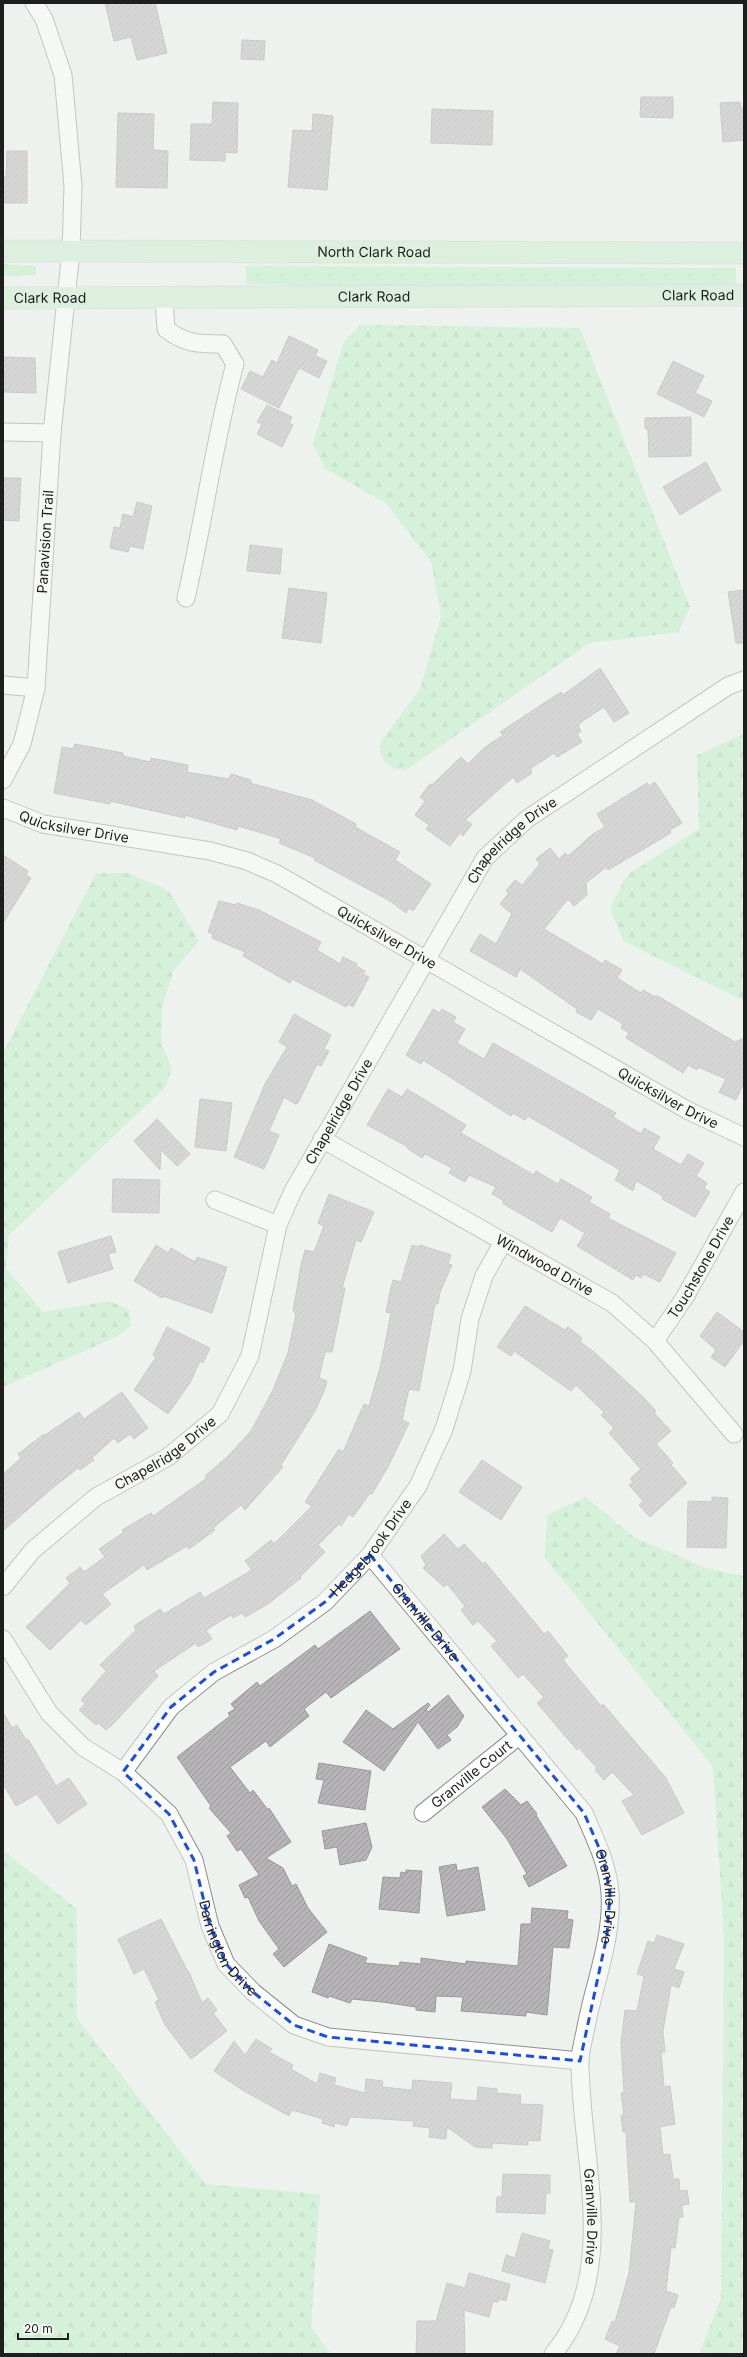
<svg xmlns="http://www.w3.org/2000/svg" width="747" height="2357" viewBox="0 0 747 2357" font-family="Inter,sans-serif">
  <defs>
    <pattern id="grass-tufts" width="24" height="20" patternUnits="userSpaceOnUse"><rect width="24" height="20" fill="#b8f0bf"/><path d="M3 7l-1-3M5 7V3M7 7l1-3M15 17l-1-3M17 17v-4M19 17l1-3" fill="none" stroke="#9ecda4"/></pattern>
    <pattern id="forest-firs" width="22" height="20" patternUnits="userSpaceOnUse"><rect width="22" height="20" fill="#b8f0bf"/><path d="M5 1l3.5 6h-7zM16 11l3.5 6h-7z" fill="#9ecda4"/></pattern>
    <pattern id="building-hatch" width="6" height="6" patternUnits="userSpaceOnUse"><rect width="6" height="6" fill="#b7b4b7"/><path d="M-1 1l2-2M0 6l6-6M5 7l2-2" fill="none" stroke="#9d9a9d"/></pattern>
  </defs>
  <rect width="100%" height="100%" fill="#eef2ee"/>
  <!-- grass -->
  <path fill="url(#grass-tufts)" d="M3,264l33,2v9l-33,1z
    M246,266l490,2v17l-332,2 -158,-3z"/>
  <!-- forest -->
  <path fill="url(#forest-firs)" d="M360,325l220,3 110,279 -11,25 -89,11 -184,127 -12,-1 -10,-7 -4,-10 1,-11 39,-52 21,-73 -10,-54 -45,-59 -61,-34 -12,-26 31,-102z
    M744,734v267l-121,-60 -13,-33 17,-33 72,-46 -2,-74z
    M96,873h32l41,18 30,50 -25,29 -12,37 -1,36 11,25 -7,20 -156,147 -3,33 37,44 67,-11 19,9 2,16 -15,11 -113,50v-334z
    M586,1497l48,40 72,31 38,8v778h-45l22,-56 3,-359 -11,-172 -168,-209 2,-43z
    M3,1850l74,59v109l129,166 114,10 -9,133 20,27h-328z"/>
  <!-- building -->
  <path fill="url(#building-hatch)" stroke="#9a989a" d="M105,3h50l12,50 -30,7 -6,-23 -17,4z
    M242,40l23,1 -1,19 -23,-1z
    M641,97h32v21l-33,-1z
    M213,102l25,1 -1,50 -12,-1v9l-35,-1 1,-36h21z
    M740,102l1,6h3v32l-21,2 -3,-39z
    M432,109l61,2 -1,34 -61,-2z
    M118,113l36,1 -1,36 15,1 -1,37 -51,-1z
    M313,114l20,2 -6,74 -39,-3 5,-57 19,1z
    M7,151h20v52h-24v-26h3z
    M289,336l29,14 -3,6 12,5 -8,17 -20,-10 -20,40 -38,-19 9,-18 13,6 9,-17 5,3z
    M3,357l32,1 1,35 -32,-1z
    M673,361l31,15 -9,17 17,8 -8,16 -47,-23z
    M267,405l25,12 -3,6 4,2 -11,22 -25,-13 5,-10 -5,-2z
    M691,417v39l-42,1 -1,-27 -3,-2v-10z
    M706,462l15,28 -41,25 -17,-28z
    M3,478h18l-2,43 -16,-1z
    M137,502l15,4 -9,43 -13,-3 -2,6 -18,-4 4,-21 6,1 3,-14 10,3z
    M250,545l32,4 -2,25 -33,-3z
    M289,588l38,5 -6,50 -39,-5z
    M744,590v53h-8l-8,-51z
    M600,668l29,45 -15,9 -10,-15 -23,15 -3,4 3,5 -4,3 5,8 -25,15 -3,-4 -24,16 2,4 -15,10 -4,-6 -48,43 7,4 -9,12 -3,-3 -10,13 -24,-17 3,-4 -14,-10 10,-14 -5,-4 10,-13 2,1 29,-28 7,7 16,-16 19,-13 -3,-3 61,-40 2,3z
    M75,744l48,9v3l27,6 1,-4 37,7 -1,7 42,7 2,-5 20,6 -1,3 62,17 44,24 -1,3 45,25 -5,8 36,24 -18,27 -4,-3 -3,5 -16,-12 -76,-41 1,-2 -36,-15 2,-4 -19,-6 -24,-7 -1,4 -52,-15v3l-75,-17v3l-56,-11 8,-46 11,2z
    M655,782l27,41 -12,7 1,3 -63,37 -2,-3 -20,16 1,12 -13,11 -6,-7 -24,30 59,35 2,-4 17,10 -5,8 24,15 2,-3 12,7 1,-2 79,47 9,-4v44l-8,18 -17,-8 7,-13 -28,-12 -1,3 -9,-5 -5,8 -57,-35 3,-5 -8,-5 2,-4 -25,-15 -7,11 -15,-8 1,-3 -57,-40 -4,8 -46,-26 10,-17 16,10 16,-30 -12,-10 9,-11 -3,-2 9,-11 7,5 18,-21 -4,-5 14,-11 9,11 6,-6 3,3 25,-22 12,-7 -8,-13 50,-31 2,3z
    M3,855l25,16 -2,4 5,3 -28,45z
    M219,901l17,4 1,-2 22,7 62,32 -4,8 23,14 3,-7 14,7 -1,2 9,5 -2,3 6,3 -16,30 -5,-3 -2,3 -54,-28 -2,4 -47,-27 2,-4 -33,-14 1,-4 -5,-2z
    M433,1009l7,4 2,-4 14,8 -3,5 12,7 -8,14 27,16 9,-16 123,70 -3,4 28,17 3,-6 16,9 -7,12 28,16 7,-11 16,9 -8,13 11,7 -3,5 6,4 -15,25 -33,-18 1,-3 -27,-15 -3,10 -18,-11 5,-10 -92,-54 -3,4 -12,-7 -2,3 -88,-56 -2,4 -15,-9z
    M294,1014l37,21 -7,14 5,2 -8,15 -4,-2 -19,39 -3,1 -11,-7 -15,34 10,4 -15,34 -30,-12 31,-73 22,-37 -8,-5z
    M388,1089l14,8 5,-8 59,36 -5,8 73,42 2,-4 22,13 3,-5 31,18 -3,5 21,12 -2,4 68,35 -16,29 -17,-8 -2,4 -5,-3 -3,5 -56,-34 8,-13 -25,-15 -8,14 -50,-29 2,-2 -12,-7 4,-7 -27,-12 -4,7 -16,-9 3,-5 -27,-14 -3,4 -15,-10 1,-1 -41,-22z
    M200,1099l32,4 -6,48 -31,-4z
    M157,1119l33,35 -13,12 -16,-16 -1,20 -26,-29z
    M113,1179l47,1 -1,33 -47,-1z
    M329,1194l45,18 -13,30 -5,-2 -14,48h3l-13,64h-7l-6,26 8,3 -3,10 -9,20 -34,54 2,2 -38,43 -4,-5 -28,23 2,2 -26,19 -2,-3 -40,24 -3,-5 -42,29 9,10 -25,21 -5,-5 -31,30 -24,-23 44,-44 -4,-5 14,-11 4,5 21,-15 -6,-8 25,-17 -2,-2 29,-17 2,3 54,-38 -2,-2 24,-21 22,-24 21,-39 16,-39 8,-39 -3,-3 8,-46 4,-15 9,2 10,-26 -6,-3z
    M111,1236l5,16 -8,2 5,15 -45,14 -10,-31z
    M156,1245l12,8 3,-5 24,14 2,-5 30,10 -15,46 -49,-17 -1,2 -28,-17z
    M412,1245l7,2 1,-2 31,10 -3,9 4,1 -12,27 -2,12h-3l-16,87 -10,-2 -7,31 7,3 -20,42 -17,29 -2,-1 -17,24 -4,-3 -8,12 -2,-2 -21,21 7,7 -25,25 1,1 -33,26 -23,13 -3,-4 -9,5 -2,-3 -25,15 6,9 -14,8 -2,-4 -42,28 4,5 -47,50 -5,4 -8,-7 -2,2 -17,-15 6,-6 -4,-4 25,-29 -6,-6 36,-35 -2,-4 26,-17 4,5 36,-22 4,6 48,-28 -7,-9 26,-21 3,4 38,-38 -7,-4 34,-53 4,3 21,-48 5,2 12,-42 10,-51 -5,-1 4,-20 3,-12 8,2z
    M525,1306l40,24 3,-3 14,11 -2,4 14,10 47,43 15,16 -2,2 17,18 -15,13 17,19 -2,2 16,18 -37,34 -11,-12 4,-4 -14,-16 4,-3 -3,-3 11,-10 -32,-36 5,-5 -13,-13 3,-3 -28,-27 -5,6 -57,-40 -3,5 -14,-9z
    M717,1312l27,20v9l-19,26 -14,-10 5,-7 -16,-14z
    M167,1327l43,21 -7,15 -3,-2 -10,22 -22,31 -34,-24 22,-33 -3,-2z
    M122,1392l26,36 -14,11 -4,-5 -12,9 -4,-5 -22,20 2,2 -14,10 -2,-2 -29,23 -46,40v-57l18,-16 -3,-4 26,-20 1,1 34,-23 5,7z
    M482,1460l40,27 -21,33 -42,-28z
    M712,1497l16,1 -2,50 -39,-1 1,-46 24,1z
    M444,1534l14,15 6,-5 19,20 2,-2 59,72 4,-3 20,25 -5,4 38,46 2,-2 63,74 18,35 -42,22 -20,-34 12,-6 -22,-23 -8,8 -9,-10 2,-2 -18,-20 -2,2 -40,-47 7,-6 -21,-23 -5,4 -27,-32 6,-5 -19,-20 -5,4 -12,-15 4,-4 -18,-22 -3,3 -21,-19 3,-3 -5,-9z
    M370,1611l30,38 -69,49 -5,-6 -22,17 5,7 -39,31 -4,-6 -36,26 20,26 3,-3 15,20 1,-2 22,34 -25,16 17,10 9,18 4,-2 12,24 19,24 -43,35 -11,-13 6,-5 -20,-28 -11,-24 -3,1 -6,-13 20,-10 -18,-26 -4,2 -10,-15 4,-3 -22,-25 2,-2 -34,-49 53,-41 -2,-3 7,-4 -4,-5 26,-22 3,4 55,-41 3,4z
    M448,1695l16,21 -7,11 -10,8 4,5 -13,9 -20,-27 -34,49 -41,-29 23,-32 27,19 35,-26 2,2 -4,5 2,2z
    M3,1712l9,16 5,-3 9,15 2,-1 28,47 13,-8 18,26 -29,20 -21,-30 -21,12 -13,-22z
    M319,1763l52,8 -6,39 -47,-7 6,-23 -8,-1z
    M505,1789l16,16 6,-4 10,13 -1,1 31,51 -38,21 -6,-11 4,-2 -20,-35 -25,-32z
    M366,1823l6,24 -6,13 -26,5 -3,-18 -12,2 -3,-18z
    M456,1864l1,7 21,-4 7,43 -38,6 -8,-49z
    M406,1870l16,1 -3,42 -40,-4 4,-32 17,1 1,-6 5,1z
    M532,1908l36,3 -1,8 6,1 -4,28 -16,-1 -6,68 -21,-3v4l-65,-5 2,-14 -27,-1 -1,16 -19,-2v-3l-34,-5 -30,-3 -2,4 -21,-7 -1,2 -16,-6 17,-48 38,14 -2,5 34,3 1,-4 21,2v-6l45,6v-3l52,5 3,-42h10z
    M161,1919l27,53h1l13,31 6,-5 9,12 -4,3 14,18 -36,28 -26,-34 -10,-23 4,-2 -15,-31 -10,5 -16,-35z
    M657,1935l27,9 -10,25 10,3 -5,16 -8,-3 -8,46 2,21h-4l3,35 6,-1 5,38 -15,3 3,28 7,-1 3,25h6l1,12 7,-1 2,14 -7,1 1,12h-4l-4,31 -4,-1 -5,44 12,4 -4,13 -3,-1 -17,47h-38l4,-8 -15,-7 7,-18 3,1 14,-49 7,-71h-6l-4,-70h-3l-2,-17h3l-3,-22h3l-3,-50 4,-33 12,1 7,-35 -7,-2 11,-33 6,2z
    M256,2039l16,10 -3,3 24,13 -2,4 26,15 3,-11 16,5 -2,7 31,8 1,-14 17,2 -1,6 30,3 1,-10 39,3 -2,16 27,2 1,-14 19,2v4l24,2 -1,9 23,1 -3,36 -12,-1v5l-36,-2v5l-17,-1 -28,-20 -1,12 -17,-2 1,-9 -17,-2 1,-5 -64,-4 -3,9 -12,-3 -1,4 -12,-4 1,-4 -31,-9 -3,6 -45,-25 -30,-20 20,-30 11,14z
    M503,2174l47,1v18h-4l-1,21 -49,-2 1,-15h5z
    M522,2233l28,8 -2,8 5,1 -8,33 -43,-12 4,-16 9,3z
    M469,2273l41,11 -4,17 -7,-2 -1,3 -5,-1 -4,16 -25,-7 1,44h-49l1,-33h19l11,-38 18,5z"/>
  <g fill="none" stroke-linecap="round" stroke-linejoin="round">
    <defs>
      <g id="minor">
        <path d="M164,298l2,31c19,15 33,15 57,15l12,20c-21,77 -31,156 -49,234"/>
        <path d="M3,432l49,1"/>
        <path d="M3,685l33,3"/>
        <path id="s1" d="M3,780l19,-36 14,-56 16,-255 19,-182 2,-65 -10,-111 -19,-56 -10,-16"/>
        <path id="s2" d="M3,808l40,16 167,27 37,10 30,13 410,236 57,27"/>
        <path id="s3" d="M322,1139l290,164 43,38 79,93"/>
        <path d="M215,1200l63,25"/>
        <path id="s4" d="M655,1341l30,-44 59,-105"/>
        <path id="s5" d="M370,1555l214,258c11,26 24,51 26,80 3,47 -17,93 -25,139 -2,9 -5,20 -5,30 0,95 41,211 -27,292"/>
        <path id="s6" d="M3,1587l30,-37 63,-53 72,-40 52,-43 30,-58 28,-131 15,-34 192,-333 42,-39 201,-133 16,-6"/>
        <path id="s7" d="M3,1639l46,74 34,34 40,25 46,42 25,46 16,66 16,38 27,28 41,33 34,12 252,24"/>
        <path id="s8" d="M123,1772l48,-65 43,-35 60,-33 51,-37 45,-47 48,-69 26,-57 18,-58 8,-52 14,-43 19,-34"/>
        <path id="s9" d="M423,1813l97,-78"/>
      </g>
      <g id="major">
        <path id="s10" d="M3,251l741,2"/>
        <path id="s11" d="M3,298l741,-3"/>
      </g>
    </defs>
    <!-- minor casing -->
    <use href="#minor" stroke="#8c8f8d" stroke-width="19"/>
    <!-- major casing -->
    <use href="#major" stroke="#cdcecd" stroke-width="23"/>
    <!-- minor -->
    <use href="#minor" stroke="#fff" stroke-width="17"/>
    <!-- major -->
    <use href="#major" stroke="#c7eccb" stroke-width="21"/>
  </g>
  <!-- marked area -->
  <path d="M0 0H747V2357H0ZM370,1555l214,258 19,44 7,36 -3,42 -27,126 -252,-24 -34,-12 -41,-33 -27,-28 -16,-38 -16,-66 -25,-46 -46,-42 48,-65 43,-35 60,-33 51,-37z" fill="#eef2ee" fill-opacity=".55" fill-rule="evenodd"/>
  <path fill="none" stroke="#1d4ed8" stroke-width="3" stroke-dasharray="8 5" stroke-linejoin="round" d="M370,1555l214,258 19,44 7,36 -3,42 -27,126 -252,-24 -34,-12 -41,-33 -27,-28 -16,-38 -16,-66 -25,-46 -46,-42 48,-65 43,-35 60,-33 51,-37z"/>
  <g text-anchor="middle" stroke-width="3" stroke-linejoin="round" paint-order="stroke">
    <!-- street labels -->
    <g font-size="14" fill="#1d1e1d" stroke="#fcfffc">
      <text dy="5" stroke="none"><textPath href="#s10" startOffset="371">North Clark Road</textPath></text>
      <text dy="5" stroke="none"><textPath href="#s11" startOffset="695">Clark Road</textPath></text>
      <text dy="5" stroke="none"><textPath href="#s11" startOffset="371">Clark Road</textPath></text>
      <text dy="5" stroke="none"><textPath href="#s11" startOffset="47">Clark Road</textPath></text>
      <text dy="5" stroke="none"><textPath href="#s1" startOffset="245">Panavision Trail</textPath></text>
      <text dy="5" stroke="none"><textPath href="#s2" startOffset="74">Quicksilver Drive</textPath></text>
      <text dy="5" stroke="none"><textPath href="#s6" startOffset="932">Chapelridge Drive</textPath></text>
      <text dy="5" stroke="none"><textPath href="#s2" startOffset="410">Quicksilver Drive</textPath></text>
      <text dy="5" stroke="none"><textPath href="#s2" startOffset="734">Quicksilver Drive</textPath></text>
      <text dy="5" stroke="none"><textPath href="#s6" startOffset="608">Chapelridge Drive</textPath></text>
      <text dy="5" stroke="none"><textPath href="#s3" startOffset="256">Windwood Drive</textPath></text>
      <text dy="5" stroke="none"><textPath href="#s4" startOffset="87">Touchstone Drive</textPath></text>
      <text dy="5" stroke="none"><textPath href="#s6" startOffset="212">Chapelridge Drive</textPath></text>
      <text dy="5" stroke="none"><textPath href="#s8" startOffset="339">Hedgebrook Drive</textPath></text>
      <text dy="5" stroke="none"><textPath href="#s5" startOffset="87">Granville Drive</textPath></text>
      <text dy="5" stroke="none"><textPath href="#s9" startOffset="62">Granville Court</textPath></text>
      <text dy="5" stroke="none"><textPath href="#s5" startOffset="423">Granville Drive</textPath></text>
      <text dy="5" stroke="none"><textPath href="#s7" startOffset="393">Darrington Drive</textPath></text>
      <text dy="5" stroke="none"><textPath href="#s5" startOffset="747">Granville Drive</textPath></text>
    </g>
  </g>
  <!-- border -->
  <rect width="747" height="2357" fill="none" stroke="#1d1e1d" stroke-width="8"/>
  <!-- scale -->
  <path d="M18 2333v6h50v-6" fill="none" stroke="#1d1e1d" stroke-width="2"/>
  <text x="24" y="2333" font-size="12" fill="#1d1e1d" stroke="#fcfffc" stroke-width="3" paint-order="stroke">20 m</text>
</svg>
